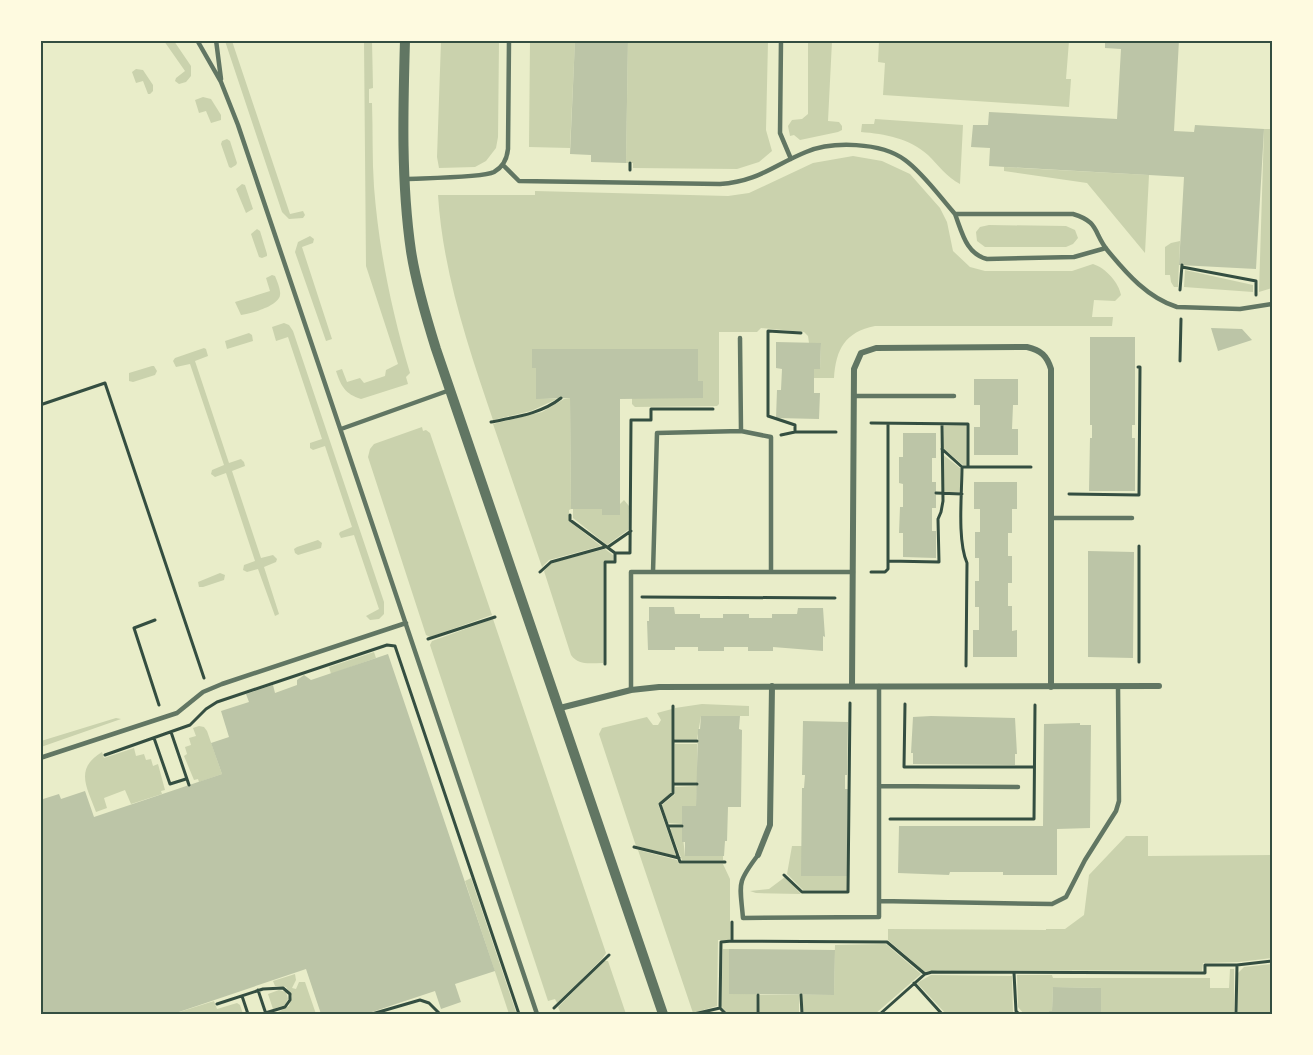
<svg xmlns="http://www.w3.org/2000/svg" width="1313" height="1055" viewBox="0 0 1313 1055" font-family="'Open Sans',sans-serif">
  <rect width="100%" height="100%" fill="#e9edc9"/>
  <!-- green -->
  <path fill="#cad2ad" d="M164,41h10l17,25v10l-5,6 -7,2 -4,-3 1,-3 9,-7z
    M225,41h7l58,173 13,-3 2,4 -2,3 -14,1 -7,-7z
    M364,41h8l1,47 -4,1v14h3c1,28 0,56 2,84 5,64 18,125 36,186l-4,4 2,7 -47,15c-16,-5 -20,-13 -25,-28l6,-2 5,13 13,-4 4,5 21,-7 1,-6 12,-6 -32,-98z
    M441,41h58l-1,96 -2,11 -10,13 -11,6 -36,1 -2,-11z
    M530,41h45l-5,107 -41,-1z
    M628,41h140l-2,89 6,21 -13,11 -22,7 -104,-1v-5h-7z
    M808,41h24l-4,80 11,1 3,4v4l-4,2 -38,8 -6,-5 -4,1 -2,-10 4,-6 10,-1 6,-5z
    M879,41h190l-3,38h5l-2,28 -186,-12 2,-32 -7,-1z
    M136,69l7,1 10,15v6l-3,3h-2l-5,-13 -7,2 -4,-11z
    M203,97l8,2 10,16v5l-10,3 -5,-12 -7,2 -4,-13z
    M875,119l88,6 -3,59c-13,-7 -22,-19 -32,-29 -19,-17 -43,-21 -67,-23l1,-8h12z
    M1264,129h8v159l-13,4z
    M227,139l3,2 7,22 -1,2 -5,3 -2,-1 -8,-23 1,-3z
    M853,156l29,5 28,13 30,34 7,14 6,29 17,16 15,4h87l21,-7c13,4 26,19 28,31l-6,6 -21,-1 -2,17h21l-1,9h-237c-30,6 -39,23 -41,52h-20v-9h6l1,-25 -12,-1 -1,-7 -4,-4 -43,-4 -4,4h-38v72l-2,2 -82,1 -3,-3v-6h71v-17h-5v-32h-166v18l4,1v30l21,1 -26,12 -38,9c-25,-74 -50,-147 -55,-225h97v-4l193,5 21,-3 64,-30z
    M1004,167l145,8 -4,78 -58,-70 -83,-12z
    M242,184l3,1 8,24 -7,4 -10,-24z
    M989,225l77,1 9,4 3,8 -5,6 -7,3h-81l-8,-6 -1,-9 4,-5z
    M257,229l3,2 7,23v2l-5,2 -3,-1 -8,-23z
    M310,236l4,3 -1,4 -11,4 30,92 -6,2 -31,-89 3,-10z
    M1180,241l-2,46h-4l-3,-5 -1,-7h-5v-28l6,-4z
    M1185,270l68,15v7l-69,-5z
    M272,275l3,1c2,5 6,14 5,19 -1,11 -30,19 -39,20l-6,-13 35,-11 -4,-13z
    M284,323l5,2 4,6 91,271v12l-5,5 -9,1 -4,-4 13,-7 -25,-74 -13,3 -2,-4 1,-2 12,-5 -27,-81 -12,4 -3,-2v-5l12,-4 -34,-102 -12,4 -4,-14z
    M249,333l3,2 1,6 -26,8 -2,-8z
    M204,348l2,1 2,7 -13,5 34,102 12,-4 3,3 1,4 -13,5 29,87 12,-3 4,4 -1,3 -12,5 15,47 -4,2 -17,-47 -11,3 -4,-2 1,-5 11,-4 -29,-88 -11,4 -4,-3 1,-4 12,-5 -34,-101 -14,3 -3,-6 2,-3z
    M152,366h2l3,5 -2,4 -22,7 -4,-1v-8z
    M570,398l1,111 -2,1v11l32,25 -52,14 -7,7 -49,-143 49,-12 22,-13z
    M966,425l1,40h-4l-20,-17 1,-22z
    M422,427l1,4 3,-1 4,3 62,182 -62,22 -4,-2 -58,-178 2,-8 4,-5z
    M942,454l18,14v24h-17z
    M624,500l5,6 -1,24 -21,15 -34,-27v-9h29v6h18v-11z
    M318,540l4,3 -1,5 -23,7 -3,-2 -1,-4 3,-2z
    M605,549l8,6v6h-10v102c-13,0 -24,3 -32,-8l-27,-84 7,-8z
    M220,573l5,2 -1,5 -21,7h-4l-1,-5z
    M493,619l113,334 -4,6 -45,44 -2,-4 -7,2 -118,-356 2,-4z
    M374,652l2,6 -45,16 -2,-7z
    M702,704l47,2v10h-48l-4,23h-22v-31z
    M672,709l-1,84 -13,11 18,52 -40,-10 -37,-112 3,-6 45,-11 6,8h5l3,-5 -4,-7z
    M116,718l5,1 -80,28v-6z
    M199,726l5,1 3,4 15,43 -23,8 -1,-3 -4,1 -10,-24 3,-2 -2,-7 6,-2 -2,-7 7,-2 -3,-8z
    M675,744h22v38h-22z
    M134,748l2,8 8,-2 2,6 5,-1 2,7 5,-2 7,26 -4,1 1,3 -31,10 -6,-14 -21,8 3,10 -11,4c-9,-25 -22,-43 6,-60l2,6z
    M697,786l-1,20h-13l-1,18 -14,-1 -6,-18 13,-11v-7z
    M672,828h10l3,28h38v4h-41l-12,-31z
    M1126,836h22v20l124,-1v103l-33,4 -36,1 -1,8 -264,-1 -13,2 -37,-32v-11l158,1v-1h19l19,-14 5,-40z
    M792,846h10v29l45,1v14h-44l-16,-16z
    M638,850l39,10 2,4h44l7,15v61h-12l-1,66 -24,7z
    M785,877l16,17 -45,-1 -6,-2 19,-2z
    M471,878l45,134 -7,2 -44,-133z
    M886,944l35,30 -46,40h-72v-19h31l1,-50z
    M723,949h6v45h27v19h-29l-6,-7z
    M604,961h4l18,53h-65l-3,-7z
    M1272,964v50h-34v-41l6,-6z
    M1230,969h4v45h-105v-2h-28v-24l-48,-1 -1,24h-3v3h-25l-6,-7 -1,-32h35l1,3h157v10h19z
    M295,974l1,6 -4,8 4,1 3,-7h6l11,32h-41l14,-8 3,-10 -6,-9 -11,-1 -2,-5z
    M931,975l81,1 1,38h-67l-29,-31z
    M279,990l7,2 2,7 -3,6 -12,4 -5,-15z
    M760,995h39v18h-40z
    M214,1001l3,8 20,-6 3,2 3,9h-70z"/>
  <!-- building -->
  <path fill="#bcc5a7" d="M575,40h53l-2,123 -35,-1v-7l-21,-1z
    M1105,40h74l-5,91 20,1 1,-7 69,4 -8,140 -77,-4 5,-88 -195,-11 1,-18 -19,-1 2,-22h15l1,-13 128,7 4,-70 -16,-1z
    M1211,328l31,1 10,11 -34,11z
    M1090,337h45v88h-3v13h3v53h-46l1,-53h2v-13h-2z
    M776,342l45,1 -1,26h-6v24h6l-1,26 -43,-1 1,-28h4l1,-21 -6,-1z
    M532,349h166v32h5v17l-83,1v116h-18v-6h-31l-1,-111 -34,1v-31h-4z
    M974,379h44v26h-5l-1,24h6v26h-44v-28h6v-22h-6z
    M903,433h33v25h-4v24h4v26h-4v23h4v27l-33,-1v-24h-4l1,-26h3v-23l-4,-1v-26h4z
    M974,482h43v27h-5v24h-4v23h4v27h-4v23h4v25l5,-1v27h-44v-27h6v-23h-4v-26h4v-23h-4v-26h5v-23h-6z
    M1088,551l46,1 -1,106 -45,-1z
    M649,607h25l1,7h25v4h23v-4h26v4h23v-4h25l1,-6h25l2,29 -2,-1v15l-50,-4v4h-25v-4h-24v4h-26v-4h-23v3h-27l-1,-29h2z
    M388,654l107,317 -40,13 6,18 -20,7 -6,-18 -69,23h-45l-15,-45 -133,45h-133v-214l19,-6 2,5 24,-8 9,26 128,-43 -11,-31 18,-6 -8,-26 28,-9 -3,-8 27,-9 2,8 22,-8v-5l7,-5 7,5z
    M701,716h39l-1,13 3,1 -1,77h-13l-1,34h-2l-1,15h-39v-14h-3v-36h14l2,-77h2z
    M931,716l84,2 2,36h-2v11l-102,-1v-11h-2l2,-36z
    M803,721l45,1 -1,53h-2v14h3l-1,87h-46l1,-88h2l1,-13h-3z
    M1080,723v2h11l-1,103 -33,1v46h-54v-3h-53l-1,3 -51,-2 1,-47h144l1,-102z
    M729,949l106,1 -1,45 -105,-1z
    M1053,987l48,1v24h28v2h-80v-3h3z"/>
  <g fill="none" stroke-linecap="round" stroke-linejoin="round">
    <!-- path -->
    <path stroke="#344e41" stroke-width="3" d="M630,163v7
      M1182,267l74,14v14
      M1180,290l2,-25
      M1180,361l1,-42
      M40,405l65,-22 99,295
      M491,422c24,-5 50,-8 70,-24
      M871,423l97,1v43h-6c0,26 -5,73 5,96l-1,103
      M795,432v-7l-27,-9v-85l33,2
      M781,435l14,-3h41
      M942,449l20,18
      M968,467h63
      M936,493l26,1
      M1069,494l70,1 1,-128h-2
      M570,515v5l45,33h15l1,-133h20v-11h62
      M608,547l23,-16
      M888,561l51,1 -1,-43 3,-7 2,-11 -1,-77
      M540,572l11,-10 54,-15
      M871,572h14l3,-3v-145
      M642,597l193,1
      M155,620l-21,8 25,77
      M428,639l67,-22
      M1139,662v-116
      M605,664v-102h10v-9
      M905,704l-1,63h130
      M673,706v87l-13,11 20,58h45
      M171,732l18,53
      M154,738l16,46 16,-5
      M673,741h24
      M105,755l85,-30 16,-16 11,-7 170,-57 8,1 124,368
      M673,784h24
      M890,819h144l1,-114
      M668,826h14
      M634,847l45,11
      M784,875l18,17h46l2,-189
      M732,941v-19
      M1014,973l2,38 3,3
      M925,974l7,-2 273,1v-8h32l35,-4
      M914,983l28,31
      M258,990l8,24
      M758,995v19
      M801,995l1,19
      M242,996l6,18
      M217,1004l46,-15 20,-1 7,6v6l-5,7 -23,7
      M554,1008l55,-53
      M720,1008l6,6
      M372,1014l48,-14 9,3 11,11
      M694,1014l26,-6 1,-66 11,-1 155,1 38,32 -45,40
      M1236,1014l1,-49"/>
    <!-- service -->
    <path stroke="#617663" stroke-width="4.5" d="M197,40l24,42 17,43 299,889
      M216,40l5,39
      M781,40l-1,93 11,26
      M503,165l16,16 201,3c37,-2 54,-19 86,-32 26,-11 75,-10 99,8 18,13 35,37 50,54h118c27,8 20,19 35,37 19,23 40,47 69,56l63,2 32,-5
      M405,179c17,-1 77,-1 89,-7 9,-5 13,-13 14,-23l1,-109
      M955,214c7,18 11,40 32,45l87,-2 32,-9
      M740,338l1,93 30,6v135
      M854,396h100
      M341,429l109,-39
      M1051,518h81
      M653,572l4,-139 84,-2
      M631,690v-118h222
      M40,758l137,-45 26,-21 19,-8 184,-61
      M879,786l139,1
      M758,855c-22,29 -18,28 -15,63l136,-1v-231
      M879,901l173,3 14,-7 19,-37 31,-49 3,-10 -1,-114"/>
    <!-- minor -->
    <path stroke="#617663" stroke-width="6" d="M852,686l2,-317 7,-16 15,-5 151,-1c14,3 20,9 24,22v318
      M560,708l71,-18 28,-3 500,-1
      M758,855l12,-30 2,-139"/>
    <!-- tertiary -->
    <path stroke="#617663" stroke-width="10" d="M405,40c-2,70 -4,142 6,211 5,33 15,66 25,98l227,665"/>
  </g>
  <!-- border -->
  <rect width="1313" height="1055" fill="none" stroke="#fefae0" stroke-width="84"/>
  <rect x="42" y="42" width="1229" height="971" fill="none" stroke="#344e41" stroke-width="2"/>
</svg>
